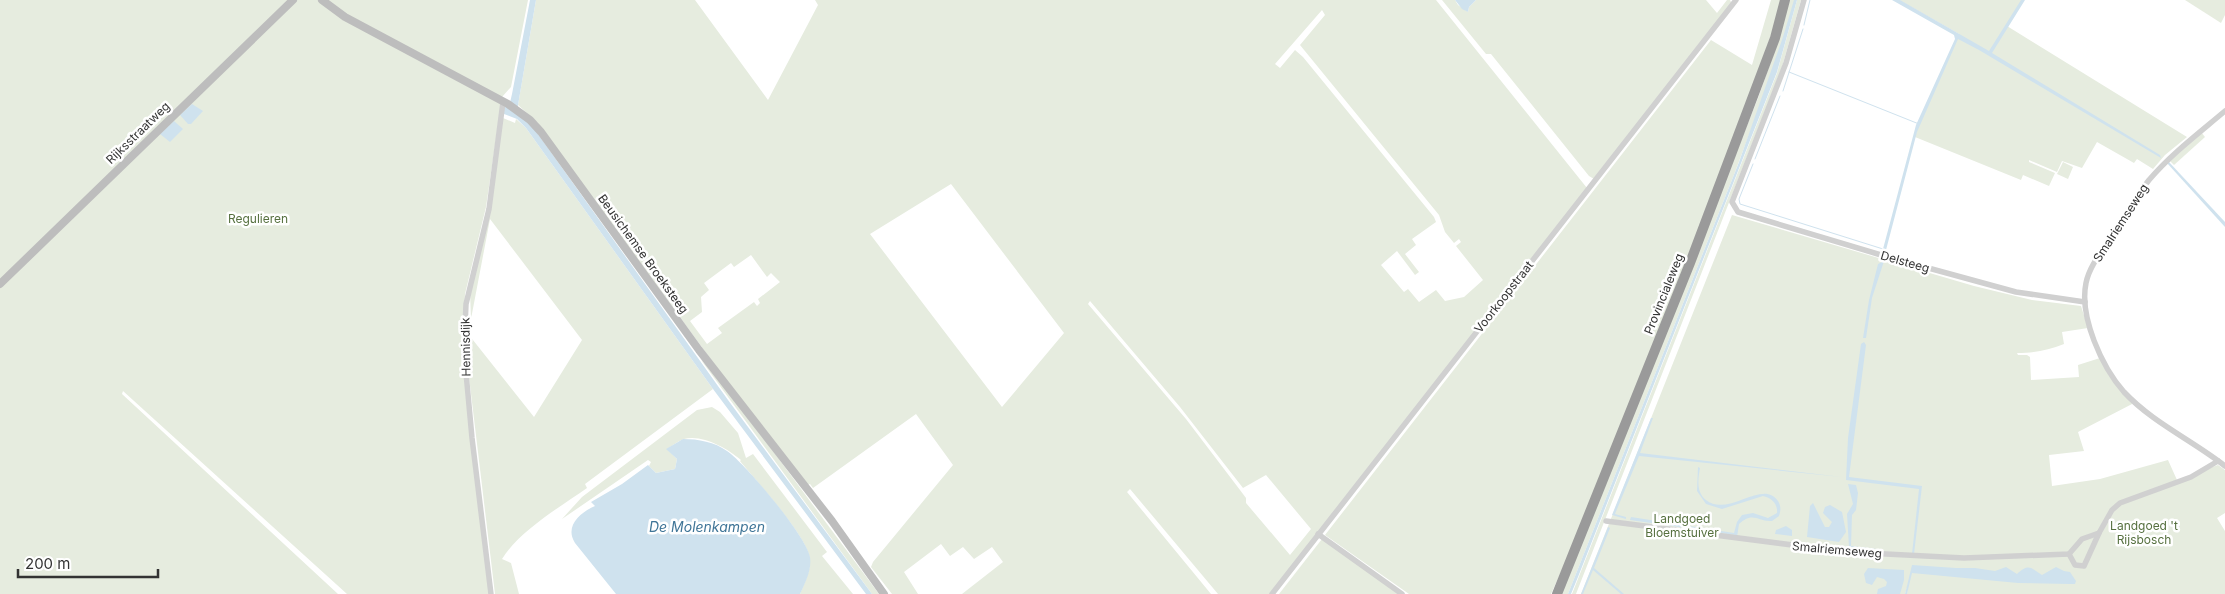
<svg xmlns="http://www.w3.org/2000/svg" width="2225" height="594" viewBox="0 0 2225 594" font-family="Inter,sans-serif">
	<rect width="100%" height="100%" fill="#fff"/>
	<g fill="#e6ecdf" fill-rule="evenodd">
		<polygon points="0,0 528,0 511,87 502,97 486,207 465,294 462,350 490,594 347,594 123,391 122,394 338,594 0,594"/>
		<path d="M536,0H695L768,100L818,5L815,0H1436L1587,188L1270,594H1218L1130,489L1127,492L1211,594H962L1003,562L992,547L974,559L963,547L950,556L941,544L904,572L918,594H892L871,567L873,562L953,465L916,414L813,488L810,484L807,485L720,372L538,123L518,105ZM1322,10L1325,15L1300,45L1439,215L1445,232L1454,243L1459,239L1461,242L1456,246L1483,280L1464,297L1445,301L1436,290L1419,302L1408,289L1404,292L1381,265L1397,251L1415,275L1419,272L1405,254L1416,245L1412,239L1436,222L1434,217L1303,57L1295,50L1280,68L1275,64ZM951,184L1064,333L1002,407L870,234ZM751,255L767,277L771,273L780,282L758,299L760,303L757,306L754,302L718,328L722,333L707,344L690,321L702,312L701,297L709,290L704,283L731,263L734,267ZM1090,301L1180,407L1243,488L1266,475L1311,529L1290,555L1246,503V498L1240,490L1186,419L1088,304Z"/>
		<polygon points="1442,0 1455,0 1458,5 1468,12 1469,7 1476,0 1706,0 1717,13 1727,0 1730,0 1732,4 1594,179 1589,176 1491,54 1486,54"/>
		<polygon points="1771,0 1781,0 1776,21 1726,160 1569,554 1551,594 1409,594 1325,535 1711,40 1752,65"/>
		<polygon points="1789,0 1796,0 1787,33 1735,172 1568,594 1561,594 1758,98 1777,45"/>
		<polygon points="1797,0 1801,0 1782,67 1576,594 1572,594 1777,73"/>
		<polygon points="1899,0 2022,0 2007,26 2187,137 2165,155 2153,169 2137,159 2134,163 2097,142 2082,168 2062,161 2057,172 2029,160 2029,162 2055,173 2049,186 2023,175 2021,180 1915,137 1919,124 1959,34"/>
		<polygon points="2185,0 2225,0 2225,15 2221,23"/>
		<path d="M503,118L515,123L516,119L526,128L713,389L585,484L587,488C560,507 519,531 502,559L511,563L519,594H495L469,377V335L534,417L582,340L490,219L471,319L470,292L489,204Z"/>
		<polygon points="2201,132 2205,137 2174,165 2170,161"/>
		<polygon points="2063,162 2073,167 2068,179 2057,174"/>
		<path d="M1732,215L1974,286L2032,300L2081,306L2088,328L2062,332L2064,344C2048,350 2035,353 2017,353L2018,355H2027L2030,357L2031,380L2079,377L2078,365L2100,358L2134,403L2078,432L2084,451L2049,455L2052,486L2100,479L2168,460L2177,480L2218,465L2225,470V513L2217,518L2225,531V594H1907L1908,584L1905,594H1581Z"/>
		<polygon points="701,360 715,373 879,594 872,594"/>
		<path d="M712,407L720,412L738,433L746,458L753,454L827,552L822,556L853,594H800C804,583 810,573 810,561C811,540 755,480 740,461L741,460C727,448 702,434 684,439C678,441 672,446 667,449L677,459L675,469L656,473L649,466L651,462L648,460L562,519L582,497L697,410Z"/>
		<polygon points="1322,539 1400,594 1279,594"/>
	</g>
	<g fill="#cfe2ee">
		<polygon points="530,0 536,0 517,111 535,130 728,400 872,594 866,594 713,389 526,128 517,119 504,114 504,106 509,107 512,94"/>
		<polygon points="1455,0 1476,0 1469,7 1468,12 1462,9"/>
		<polygon points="1794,0 1797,0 1777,72 1578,577 1571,594 1568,594 1739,162 1783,37"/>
		<polygon points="1892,0 1900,0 1989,51 2021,0 2025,0 1992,53 2160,155 2161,158 1979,50 1958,39 1917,132 1886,250 1883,249 1916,125 1955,39 1954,35"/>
		<polygon points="192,104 203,111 191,124 188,124 180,115"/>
		<polygon points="174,121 183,129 170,142 160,134"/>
		<polygon points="2168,161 2225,222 2225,227 2167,163"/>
		<polygon points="1884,261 1872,298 1866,338 1863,338 1869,300 1878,264"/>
		<polygon points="1864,342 1866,345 1849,477 1922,486 1914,554 1912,554 1919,489 1846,480 1848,438 1861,344"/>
		<polygon points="1651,418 1653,418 1640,453 1842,477 1639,456 1615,514 1626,517 1626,519 1612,515"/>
		<path d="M683,439C698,439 715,442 727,451C745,463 807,537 810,557C812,570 805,583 800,594H616L575,543C564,526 581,512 595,506L591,502L622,484L648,465L656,473L675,469L677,459L666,449Z"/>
		<path d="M1698,467L1700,468C1698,479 1696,492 1706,500C1728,518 1763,478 1778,501C1781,506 1781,510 1779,516L1772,521C1757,522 1754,511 1739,524L1737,537L1735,535L1630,520L1631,517L1734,533L1737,522L1742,515L1753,513L1768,518L1777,513C1778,503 1771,498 1763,496L1722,509L1706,504L1697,491Z"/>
		<polygon points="1848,484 1856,485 1858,493 1856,510 1852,515 1851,546 1885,550 1849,547 1847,514 1853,504"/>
		<polygon points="1813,503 1825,527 1829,527 1832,522 1823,513 1825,507 1830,505 1842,512 1846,532 1839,542 1807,537 1810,506"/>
		<polygon points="1786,526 1792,530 1792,536 1775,534 1776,530"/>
		<polygon points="1608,527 1610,528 1594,568 1624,594 1621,594 1593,570 1583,594 1581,594"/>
		<path d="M1912,565L1956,568H1975L1995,571L2006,567L2017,574C2029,563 2031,568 2042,575L2056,567L2064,571L2070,572L2076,581L2075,584H2070L2018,583L1912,573L1907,594H1905Z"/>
		<polygon points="1868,568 1904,570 1904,580 1900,594 1877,594 1878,589 1886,586 1887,582 1884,579 1877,577 1872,585 1866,583 1864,574"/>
	</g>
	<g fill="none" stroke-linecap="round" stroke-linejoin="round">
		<g stroke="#cfe2ee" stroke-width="1">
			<polyline points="1804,25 1810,0"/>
			<polyline points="1789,72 1919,124"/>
			<polyline points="1783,91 1803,29"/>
			<polyline points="1755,159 1780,96"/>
			<polyline points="1753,164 1739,199 1740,204 1883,249"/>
		</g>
		<g stroke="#d0d0d0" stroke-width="5.5">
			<polyline points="1804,0 1786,63 1732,202 1738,212 1881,255 2016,292 2085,302"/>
			<path d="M2225,111C2199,133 2171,154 2149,180C2135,198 2124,218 2111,237C2102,251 2089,267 2086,283C2079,317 2102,367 2124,392C2153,423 2192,440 2225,466"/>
			<polyline points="1606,521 1847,552 1964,558 2069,554 2082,539 2099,533 2112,510 2120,503 2191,477 2218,461"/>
			<polyline points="1318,534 1402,594"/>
			<polyline points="2069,554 2075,565 2084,566 2099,533"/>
			<polyline points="491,594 472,438 464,351 466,304 489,209 503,102"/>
			<polyline points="1272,594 1736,0"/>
		</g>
		<g stroke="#bdbdbd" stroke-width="8">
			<polyline points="322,0 345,17 508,104 530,120 541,132 699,350 832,521 884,594"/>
			<polyline points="0,284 293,0"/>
		</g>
		<polyline stroke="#9a9a9a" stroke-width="10" points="1557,594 1690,263 1775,38 1785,0"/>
	</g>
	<g text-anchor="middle" stroke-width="5" stroke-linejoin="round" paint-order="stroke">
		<g font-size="12" fill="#333" stroke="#fff">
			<text transform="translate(138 133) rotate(-44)" y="4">Rijksstraatweg</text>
			<text transform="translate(2121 223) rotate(-57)" y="4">Smalriemseweg</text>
			<text transform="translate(643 254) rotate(54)" y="4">Beusichemse Broeksteeg</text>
			<text transform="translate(1905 262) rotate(16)" y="4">Delsteeg</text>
			<text transform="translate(1664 294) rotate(-68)" y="4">Provincialeweg</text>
			<text transform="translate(1504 297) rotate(-52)" y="4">Voorkoopstraat</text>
			<text transform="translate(466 347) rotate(-91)" y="4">Hennisdijk</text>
			<text transform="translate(1837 550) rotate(5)" y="4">Smalriemseweg</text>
		</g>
		<g font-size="12" fill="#56703f" stroke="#fff">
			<text x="258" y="223">Regulieren</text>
			<text x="1682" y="523">Landgoed<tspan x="1682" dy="14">Bloemstuiver</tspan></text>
			<text x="2144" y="530">Landgoed 't<tspan x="2144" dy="14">Rijsbosch</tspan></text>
		</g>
		<g font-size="14" font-style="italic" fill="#3f7597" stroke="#fff">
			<text x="707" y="532">De Molenkampen</text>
		</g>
	</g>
	<path d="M18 569v8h140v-8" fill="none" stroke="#333333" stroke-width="2.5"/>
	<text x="25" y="569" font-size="15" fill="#333333" stroke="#ffffff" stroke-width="4" paint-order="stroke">200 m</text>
</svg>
